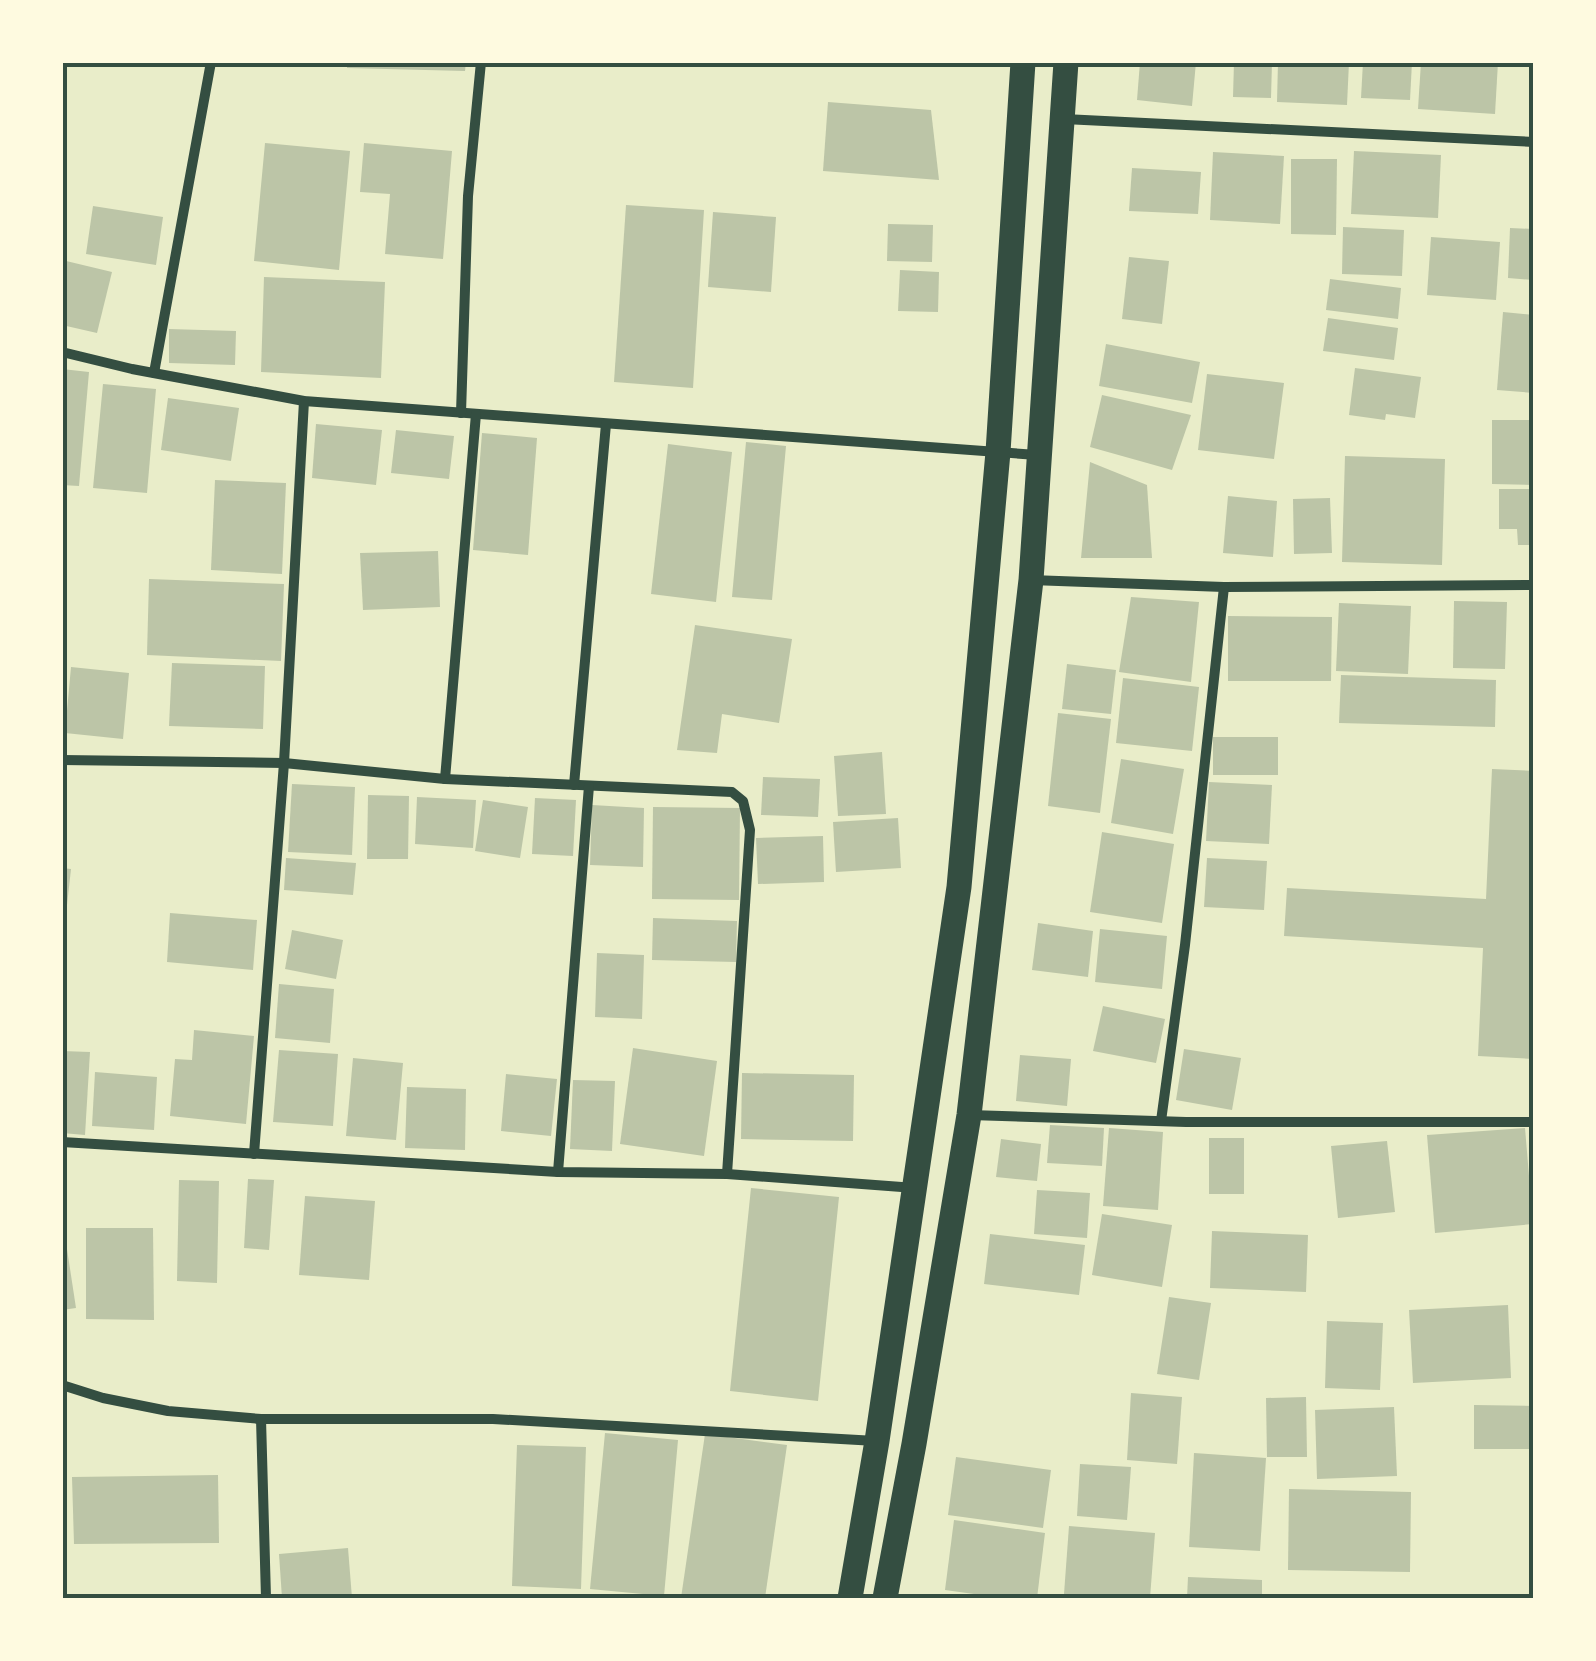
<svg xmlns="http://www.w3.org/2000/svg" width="1596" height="1661" viewBox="0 0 1596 1661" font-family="'Varela Round',sans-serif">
	<rect width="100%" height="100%" fill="#e9edc9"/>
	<g fill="#bcc5a7">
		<polygon points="347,62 466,62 465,71 347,68"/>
		<polygon points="1140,62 1196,62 1192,106 1137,100"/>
		<polygon points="1234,62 1272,62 1271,98 1233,97"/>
		<polygon points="1278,62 1349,62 1347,105 1277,102"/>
		<polygon points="1363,62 1412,62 1410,100 1361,98"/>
		<polygon points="1421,62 1498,62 1495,114 1418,109"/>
		<polygon points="828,102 931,110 939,180 823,171"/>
		<polygon points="265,143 350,151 339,270 254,261"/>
		<polygon points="364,143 452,151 443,259 385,254 390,194 360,192"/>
		<polygon points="1354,151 1441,155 1438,218 1351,214"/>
		<polygon points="1213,152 1284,156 1280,224 1210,220"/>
		<polygon points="1291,159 1337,159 1336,235 1291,234"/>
		<polygon points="1132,168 1201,172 1198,214 1129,211"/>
		<polygon points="626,205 704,210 693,388 614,382"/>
		<polygon points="93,206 163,217 156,265 86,254"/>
		<polygon points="713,212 776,217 771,292 708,287"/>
		<polygon points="888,224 933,225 932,262 887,261"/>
		<polygon points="1343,227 1404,230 1402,276 1342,274"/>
		<polygon points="1510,228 1534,229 1534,280 1508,278"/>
		<polygon points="1431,237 1500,242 1496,300 1427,295"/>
		<polygon points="1129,257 1169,261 1162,324 1122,319"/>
		<polygon points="62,260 112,272 97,333 62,325"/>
		<polygon points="900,270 939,272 938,312 898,311"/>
		<polygon points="264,277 385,282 381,378 261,372"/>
		<polygon points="1330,279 1401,288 1398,319 1326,310"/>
		<polygon points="1503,312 1534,315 1534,393 1497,390"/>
		<polygon points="1328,318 1398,328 1394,360 1323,351"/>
		<polygon points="169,329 236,331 235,365 169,363"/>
		<polygon points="1106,344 1200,362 1192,403 1099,386"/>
		<polygon points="1355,368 1421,377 1415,418 1386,414 1385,420 1349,415"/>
		<polygon points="62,369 89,372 79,486 62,485"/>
		<polygon points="1207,374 1284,383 1274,459 1198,450"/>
		<polygon points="103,384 156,389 147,493 93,488"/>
		<polygon points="1102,395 1191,415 1172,470 1090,447"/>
		<polygon points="168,398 239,408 231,461 161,450"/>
		<polygon points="1492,420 1534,420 1534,485 1492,484"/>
		<polygon points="316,424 382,430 376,485 312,478"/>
		<polygon points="396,430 454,436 449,479 391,473"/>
		<polygon points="482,433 537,438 528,555 473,550"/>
		<polygon points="746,442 786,446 772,600 732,597"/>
		<polygon points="668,444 732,452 716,602 651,594"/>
		<polygon points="1345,456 1445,459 1442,565 1342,562"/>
		<polygon points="1090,462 1147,485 1152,558 1081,558"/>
		<polygon points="215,480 286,483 282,574 211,570"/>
		<polygon points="1499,489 1533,489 1534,545 1518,545 1517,529 1499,529"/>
		<polygon points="1228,496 1277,501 1273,557 1223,553"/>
		<polygon points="1330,498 1332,553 1294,554 1293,499"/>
		<polygon points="438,551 440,607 363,610 360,553"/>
		<polygon points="149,579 284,584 281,661 147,655"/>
		<polygon points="1131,597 1199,602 1191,682 1119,672"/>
		<polygon points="1454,601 1507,602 1505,669 1453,668"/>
		<polygon points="1339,603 1411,606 1408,674 1336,671"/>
		<polygon points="1228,616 1332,617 1331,681 1228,681"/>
		<polygon points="695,625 792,639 779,723 722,714 717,753 677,750"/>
		<polygon points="172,663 265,666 263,729 169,726"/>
		<polygon points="1067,664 1116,670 1111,714 1062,709"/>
		<polygon points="71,667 129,673 123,739 65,733"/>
		<polygon points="1341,675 1496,680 1495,727 1339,723"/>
		<polygon points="1123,678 1199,687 1192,751 1116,743"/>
		<polygon points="1058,713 1111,719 1100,813 1048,806"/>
		<rect x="1213" y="737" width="65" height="38"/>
		<polygon points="882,752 886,814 838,816 834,756"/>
		<polygon points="1121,759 1184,769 1173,834 1111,823"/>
		<polygon points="1492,769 1534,771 1534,1059 1478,1056 1483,948 1284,936 1287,888 1486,899"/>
		<polygon points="763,777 820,779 818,817 761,815"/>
		<polygon points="1209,782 1272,785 1269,844 1206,841"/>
		<polygon points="292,784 355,787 352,855 288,852"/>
		<polygon points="368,795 409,796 408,859 367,859"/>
		<polygon points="417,797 476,800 473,848 415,844"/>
		<polygon points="535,798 576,800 573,856 532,854"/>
		<polygon points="483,800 528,807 520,858 475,851"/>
		<polygon points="592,805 644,808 643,867 590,865"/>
		<polygon points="653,807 740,808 739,900 652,899"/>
		<polygon points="898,818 901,868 836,872 833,822"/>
		<polygon points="1102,832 1174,844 1162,923 1090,912"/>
		<polygon points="823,836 824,882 758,884 756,838"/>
		<polygon points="286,858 356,863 353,895 284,890"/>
		<polygon points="1207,858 1267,861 1264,910 1204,907"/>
		<polygon points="62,868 71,869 65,923 62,923"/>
		<polygon points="170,913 257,920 253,970 167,962"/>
		<polygon points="653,918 737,921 736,962 652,960"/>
		<polygon points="1038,923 1093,931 1088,977 1032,970"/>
		<polygon points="1100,929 1167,936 1162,989 1095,982"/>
		<polygon points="292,930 343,940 336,979 285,969"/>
		<polygon points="597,953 644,955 642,1019 595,1017"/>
		<polygon points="279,984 334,989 330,1043 275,1038"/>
		<polygon points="1103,1006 1165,1019 1156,1063 1093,1051"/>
		<polygon points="194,1030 254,1036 246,1124 170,1116 175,1059 192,1060"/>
		<polygon points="633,1048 717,1061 704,1156 620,1144"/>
		<polygon points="1184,1049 1241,1058 1232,1110 1176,1100"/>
		<polygon points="279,1050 338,1054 333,1126 273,1122"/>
		<polygon points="62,1051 90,1052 85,1135 62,1133"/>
		<polygon points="1020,1055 1071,1059 1067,1106 1016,1101"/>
		<polygon points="353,1058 403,1063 396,1140 346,1136"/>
		<polygon points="95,1072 157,1077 154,1130 92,1126"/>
		<polygon points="742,1073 854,1075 853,1141 741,1139"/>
		<polygon points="506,1074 557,1079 551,1136 501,1131"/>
		<polygon points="573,1080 615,1081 612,1151 570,1149"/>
		<polygon points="407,1087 466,1089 465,1150 405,1148"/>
		<polygon points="1050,1125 1104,1128 1102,1166 1047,1163"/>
		<polygon points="1109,1128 1163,1132 1158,1210 1103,1206"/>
		<polygon points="1525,1128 1533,1224 1435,1233 1427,1135"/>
		<rect x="1209" y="1138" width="35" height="56"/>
		<polygon points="1001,1139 1041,1144 1037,1181 996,1177"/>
		<polygon points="1387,1141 1395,1212 1338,1218 1331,1146"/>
		<polygon points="248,1179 274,1180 269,1250 244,1248"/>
		<polygon points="179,1180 219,1181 217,1283 177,1281"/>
		<polygon points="751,1188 839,1197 818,1401 730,1391"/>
		<polygon points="1037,1190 1090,1193 1087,1238 1034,1234"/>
		<polygon points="305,1196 375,1201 369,1280 299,1275"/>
		<polygon points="1102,1214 1172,1225 1162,1287 1092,1275"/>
		<polygon points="86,1228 153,1228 154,1320 86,1319"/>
		<polygon points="1212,1231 1308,1235 1306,1292 1210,1288"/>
		<polygon points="990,1234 1085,1245 1079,1295 984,1284"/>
		<polygon points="62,1236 65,1236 76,1308 62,1310"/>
		<polygon points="1169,1297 1211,1303 1199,1380 1157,1374"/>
		<polygon points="1508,1305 1511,1378 1413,1383 1409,1310"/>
		<polygon points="1327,1321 1383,1323 1380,1390 1325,1388"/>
		<polygon points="1131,1393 1182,1397 1177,1464 1127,1460"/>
		<polygon points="1306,1397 1307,1457 1267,1457 1266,1398"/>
		<polygon points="1474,1405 1534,1406 1534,1449 1474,1449"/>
		<polygon points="1394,1407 1397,1476 1317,1479 1315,1410"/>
		<polygon points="605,1433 678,1440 664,1596 590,1589"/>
		<polygon points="705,1434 787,1445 765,1598 681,1598"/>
		<polygon points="517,1445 586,1447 581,1589 512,1586"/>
		<polygon points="1194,1453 1266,1458 1260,1551 1189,1547"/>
		<polygon points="956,1457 1051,1470 1043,1528 948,1515"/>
		<polygon points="1080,1464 1131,1467 1127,1520 1077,1516"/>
		<polygon points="218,1475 219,1543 74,1544 72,1477"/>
		<polygon points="1289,1489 1411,1492 1410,1572 1288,1570"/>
		<polygon points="954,1520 1045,1533 1037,1598 1003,1598 945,1590"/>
		<polygon points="1069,1526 1155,1533 1150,1598 1064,1594"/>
		<polygon points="348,1548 352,1598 282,1598 279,1554"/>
		<polygon points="1188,1577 1262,1580 1262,1598 1187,1598"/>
	</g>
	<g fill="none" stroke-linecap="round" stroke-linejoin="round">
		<g stroke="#344e41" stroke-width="10">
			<polyline points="1064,119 1534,142"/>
			<polyline points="62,352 132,369 304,401 1037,455"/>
			<polyline points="154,373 211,62"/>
			<polyline points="461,413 468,196 481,62"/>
			<polyline points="1031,580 1224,587 1534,585"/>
			<polyline points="62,760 284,763 445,779 732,792 743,801 750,830 727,1174"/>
			<polyline points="445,779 476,414"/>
			<polyline points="574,785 606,424"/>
			<polyline points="970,1115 1186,1122 1534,1122"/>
			<polyline points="1161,1121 1185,945 1224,587"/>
			<polyline points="62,1142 558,1172 727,1174 915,1188"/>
			<polyline points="254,1154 284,763 304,401"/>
			<polyline points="558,1172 589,786"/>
			<polyline points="62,1385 103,1398 168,1411 261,1419 493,1419 876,1441"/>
			<polyline points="261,1419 266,1598"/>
		</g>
		<g stroke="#344e41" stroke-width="25">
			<polyline points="850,1598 877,1441 959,887 998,452 1023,62"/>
			<polyline points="885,1598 914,1444 969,1115 1031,580 1066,62"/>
		</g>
	</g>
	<rect width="1596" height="1661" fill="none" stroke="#fefae0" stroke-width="130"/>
	<rect x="65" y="65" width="1466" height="1531" fill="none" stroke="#344e41" stroke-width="4"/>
</svg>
